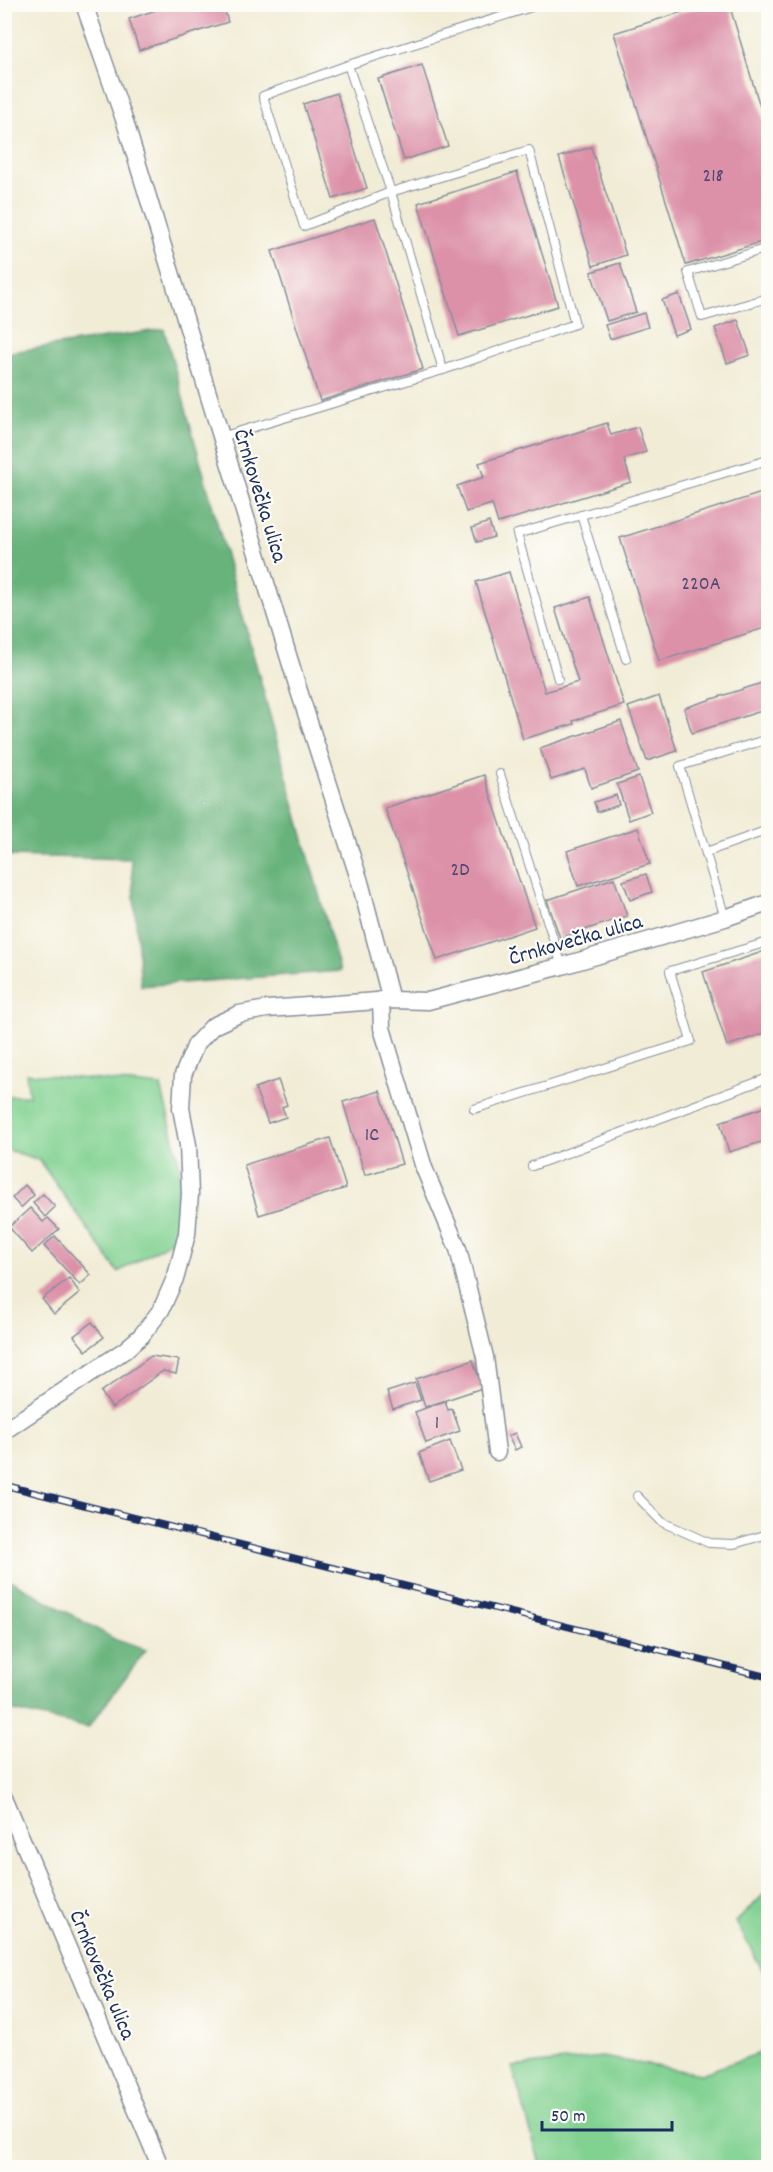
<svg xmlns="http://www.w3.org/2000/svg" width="773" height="2172" viewBox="0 0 773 2172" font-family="Dekko,sans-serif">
	<rect width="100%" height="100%" fill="#fdfcf7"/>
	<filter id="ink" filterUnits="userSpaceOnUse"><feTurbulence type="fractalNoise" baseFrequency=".0167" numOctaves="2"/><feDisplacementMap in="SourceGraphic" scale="12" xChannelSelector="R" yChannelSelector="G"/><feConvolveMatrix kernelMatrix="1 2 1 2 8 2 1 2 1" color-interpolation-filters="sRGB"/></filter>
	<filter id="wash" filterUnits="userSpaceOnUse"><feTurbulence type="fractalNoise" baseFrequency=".008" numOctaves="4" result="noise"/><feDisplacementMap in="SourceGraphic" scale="24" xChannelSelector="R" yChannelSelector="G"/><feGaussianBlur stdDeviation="1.35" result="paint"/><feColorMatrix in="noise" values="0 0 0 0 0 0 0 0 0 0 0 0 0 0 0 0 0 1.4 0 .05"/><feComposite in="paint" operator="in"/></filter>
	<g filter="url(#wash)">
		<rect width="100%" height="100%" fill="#f1ecd5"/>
		<g fill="#81d191" stroke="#4e8078" stroke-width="1.5">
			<polygon points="26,1073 161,1086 180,1165 175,1239 118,1272 39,1160 5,1149 5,1096 29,1096"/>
			<polygon points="768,1890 768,1980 736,1922"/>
			<polygon points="768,2050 768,2159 750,2167 541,2167 512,2067 602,2057 701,2074"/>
		</g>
		<g fill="#68b37b" stroke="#42716c" stroke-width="1.5">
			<polygon points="164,329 340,971 141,986 131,859 5,856 5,353"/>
			<polygon points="5,1580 12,1581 116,1640 146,1650 88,1728 5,1709"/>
		</g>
		<g id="blocks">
			<g fill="#dc91a9">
				<polygon points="174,4 223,4 228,22 139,50 129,19"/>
				<polygon points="708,4 729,4 768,133 768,215 763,217 768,240 686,265 614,33"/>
				<polygon points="422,65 448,146 404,160 378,79"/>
				<polygon points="337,93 367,188 333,199 303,104"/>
				<polygon points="591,147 626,255 593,266 559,157"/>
				<polygon points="517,172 558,306 459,336 418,203"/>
				<polygon points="375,218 423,369 320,401 272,251"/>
				<polygon points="620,263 636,312 607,321 591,272"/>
				<polygon points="679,294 691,329 674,335 662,300"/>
				<polygon points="644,313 648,327 610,339 605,325"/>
				<polygon points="738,320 750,355 727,363 715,328"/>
				<polygon points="607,423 611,435 638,427 646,452 624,459 631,482 498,523 492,504 466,512 457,486 484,477 479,463"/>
				<polygon points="768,491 768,627 659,661 620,538"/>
				<polygon points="489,522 494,537 477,542 472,528"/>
				<polygon points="509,572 545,692 578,682 555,608 590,597 624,705 573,721 574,724 523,739 476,582"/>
				<polygon points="768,681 768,709 692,733 684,708"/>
				<polygon points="659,696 677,751 647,761 628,707"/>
				<polygon points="621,721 638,772 591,788 585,769 551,780 540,748"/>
				<polygon points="484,775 535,927 437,960 385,808"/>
				<polygon points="639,777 651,812 629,820 617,784"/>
				<polygon points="616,795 619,805 597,812 594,802"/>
				<polygon points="638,828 650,864 578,886 567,851"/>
				<polygon points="646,874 652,892 630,900 623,881"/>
				<polygon points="614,878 627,916 560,938 547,900"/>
				<polygon points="768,950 768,1032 727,1046 703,972"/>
				<polygon points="278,1080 287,1105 282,1107 286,1117 268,1123 255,1088"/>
				<polygon points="380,1091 402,1164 365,1175 343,1102"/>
				<polygon points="768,1106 768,1140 729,1152 720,1122"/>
				<polygon points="330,1138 346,1188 259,1215 244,1165"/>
				<polygon points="25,1185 34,1195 21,1208 12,1198"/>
				<polygon points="43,1194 55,1207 45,1217 33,1203"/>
				<polygon points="30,1208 43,1222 48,1218 59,1229 32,1253 9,1227"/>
				<polygon points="55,1236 91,1275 80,1285 44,1246"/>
				<polygon points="69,1278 80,1293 54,1314 42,1299"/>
				<polygon points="92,1322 104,1337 86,1351 74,1336"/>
				<polygon points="151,1356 179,1360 176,1374 163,1371 112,1408 101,1392"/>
				<polygon points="473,1360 482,1388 425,1407 416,1379"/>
				<polygon points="415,1383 421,1400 393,1409 387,1392"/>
				<polygon points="445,1401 448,1410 452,1409 460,1431 426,1443 415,1412"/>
				<polygon points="515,1433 521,1447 515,1450 508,1436"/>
				<polygon points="450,1441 461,1470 429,1481 419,1453"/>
			</g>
		</g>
	</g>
	<g filter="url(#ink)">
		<use href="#blocks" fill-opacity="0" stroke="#868e9a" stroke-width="1.5"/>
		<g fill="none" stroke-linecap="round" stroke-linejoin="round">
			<defs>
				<g id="service">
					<polyline points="766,4 768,12"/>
					<polyline points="348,65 391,192 529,150 575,324 443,370"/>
					<polyline points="768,248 688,272 702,317 768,298"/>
					<polyline points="221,437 443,370 391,192 304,226 263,96 348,65 541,4"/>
					<polyline points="581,515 626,659"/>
					<polyline points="558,679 517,534 768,460"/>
					<polyline points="500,774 562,966"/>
					<polyline points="706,852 768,830"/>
					<polyline points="725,918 680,766 768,739"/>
					<polyline points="474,1109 691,1041 670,971 768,942"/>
					<polyline points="532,1166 768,1078"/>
					<polyline points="637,1496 662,1522 709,1543 734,1544 768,1534"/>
				</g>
				<g id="minor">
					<polyline points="84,4 125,122 299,691 360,882 391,1000"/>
					<polyline points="381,1000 382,1028 424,1168 458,1249 485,1357 497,1452"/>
					<polyline points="4,1431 125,1350 141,1336 161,1310 176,1276 187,1234 190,1194 188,1145 181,1108 183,1075 196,1044 213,1026 239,1014 267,1009 391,1000 428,1001 562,966 725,918 768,903"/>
					<polyline points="4,1797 161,2168"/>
				</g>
			</defs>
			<use href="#service" stroke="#868e9a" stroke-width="10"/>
			<use href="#minor" stroke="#868e9a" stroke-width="19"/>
			<use href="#service" stroke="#fff" stroke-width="8"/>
			<use href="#minor" stroke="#fff" stroke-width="16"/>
			<defs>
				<polyline id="rail" points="4,1485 768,1677"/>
			</defs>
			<use href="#rail" stroke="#1b2f5e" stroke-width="7"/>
			<use href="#rail" stroke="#fdfcf7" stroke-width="4.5" stroke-dasharray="14" stroke-linecap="butt"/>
		</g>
	</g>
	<g text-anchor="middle" stroke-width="4.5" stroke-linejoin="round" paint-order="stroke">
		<g font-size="20" fill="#4b4871">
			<text x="713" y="181">218</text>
			<text x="701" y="589">220A</text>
			<text x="460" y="875">2D</text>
			<text x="372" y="1140">1C</text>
			<text x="437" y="1428">1</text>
		</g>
		<g font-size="22" fill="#1b2f5e" stroke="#fdfcf7">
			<text transform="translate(262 495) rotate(73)" y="8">Črnkovečka ulica</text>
			<text transform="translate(575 938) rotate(-16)" y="8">Črnkovečka ulica</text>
			<text transform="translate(104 1974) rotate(67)" y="8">Črnkovečka ulica</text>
		</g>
	</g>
	<rect width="773" height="2172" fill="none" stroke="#fdfcf7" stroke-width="24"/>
	<path d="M542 2121v9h130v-9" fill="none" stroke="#1b2f5e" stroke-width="3"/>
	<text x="551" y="2121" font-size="18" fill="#1b2f5e" stroke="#fdfcf7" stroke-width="4.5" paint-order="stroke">50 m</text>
</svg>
